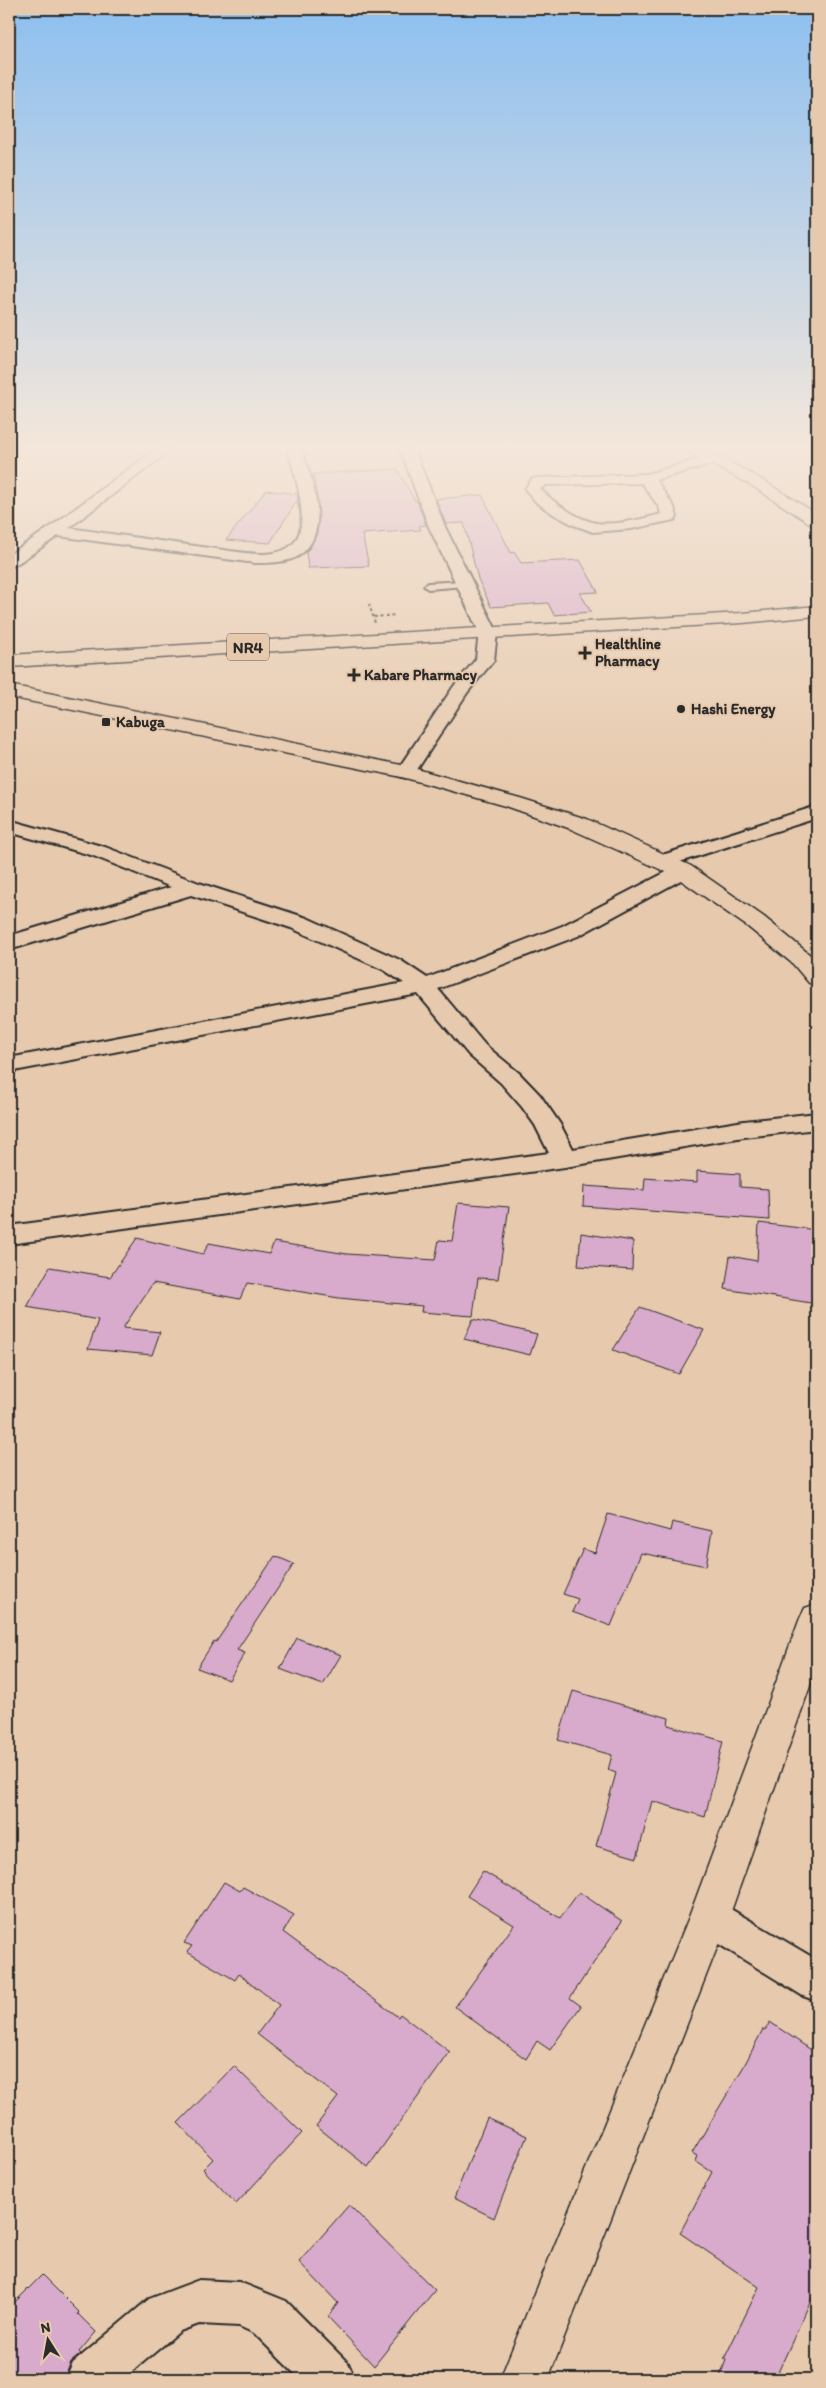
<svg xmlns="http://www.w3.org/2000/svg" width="826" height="2388" viewBox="0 0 826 2388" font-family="Itim,sans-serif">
	<rect width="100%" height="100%" fill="#e7caae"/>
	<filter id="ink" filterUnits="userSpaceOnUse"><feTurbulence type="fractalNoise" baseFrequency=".02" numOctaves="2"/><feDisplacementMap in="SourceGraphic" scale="10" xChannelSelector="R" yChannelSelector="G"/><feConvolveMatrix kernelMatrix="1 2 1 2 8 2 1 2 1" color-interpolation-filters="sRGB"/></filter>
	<g filter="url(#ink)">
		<g fill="#d8aacb" stroke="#2b2b2b">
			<polygon points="397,469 415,501 417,501 426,525 419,526 421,530 362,534 369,566 308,568 306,552 311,546 317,533 319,519 313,474"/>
			<polygon points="266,490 297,494 300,514 297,501 270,543 226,540"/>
			<polygon points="482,495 511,553 514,552 521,563 580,560 598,592 580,593 591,612 554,615 548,603 491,607 478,579 464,523 446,524 436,499"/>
			<polygon points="697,1171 740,1174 740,1187 768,1189 769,1220 583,1206 584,1186 644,1190 645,1178 697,1182"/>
			<polygon points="458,1203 509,1207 498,1279 478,1278 473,1316 421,1312 422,1306 339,1298 247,1283 240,1299 153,1283 123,1328 160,1332 152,1355 88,1349 98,1320 27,1307 50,1267 110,1277 137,1238 203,1254 209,1243 269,1254 274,1242 347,1254 435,1260 439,1240 452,1241"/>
			<polygon points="759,1223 817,1230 817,1304 725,1289 730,1256 757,1261"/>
			<polygon points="581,1233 633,1241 632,1270 578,1266"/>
			<polygon points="640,1307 704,1330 679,1374 613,1350"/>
			<polygon points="473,1319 537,1334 530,1355 464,1339"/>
			<polygon points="608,1514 670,1531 672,1522 712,1531 706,1566 641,1553 611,1626 572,1612 578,1599 563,1594 583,1549 595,1553"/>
			<polygon points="275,1556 294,1564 237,1650 245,1653 229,1680 197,1668 214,1641 216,1642"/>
			<polygon points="297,1638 341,1655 323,1685 280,1669"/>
			<polygon points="573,1691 669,1718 668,1725 723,1741 705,1817 652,1801 637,1858 596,1846 616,1773 608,1770 612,1755 558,1740"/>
			<polygon points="483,1871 560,1918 579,1892 622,1921 570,1998 581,2006 550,2050 537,2041 526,2059 455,2007 514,1925 467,1896"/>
			<polygon points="224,1882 240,1891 243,1887 294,1915 283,1932 398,2017 400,2014 450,2052 368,2167 316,2126 338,2097 257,2034 279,2005 239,1974 235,1980 187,1952 192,1946 184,1943"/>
			<polygon points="770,2022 817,2054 817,2287 775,2379 719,2379 726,2360 724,2359 759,2287 680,2233 712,2172 695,2161 697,2156 692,2153 744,2066 763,2029 765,2030"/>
			<polygon points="234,2066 302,2133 236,2204 203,2169 213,2159 178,2123"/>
			<polygon points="487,2118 527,2136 494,2218 454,2198"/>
			<polygon points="349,2205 435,2290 374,2366 328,2317 338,2303 299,2262"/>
			<polygon points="42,2275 79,2312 78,2314 96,2332 79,2352 81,2354 71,2362 64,2379 9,2379 9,2308"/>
		</g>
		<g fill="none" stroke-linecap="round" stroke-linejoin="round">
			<defs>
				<polygon id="lane" points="463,581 467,584 466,586 428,589 424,586 428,583"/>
				<g id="street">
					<path d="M156,449H172L69,528L230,551C247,553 268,557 284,550C317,537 295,472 287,449H301C312,478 332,531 300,555C288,563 269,563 255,563L58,536L15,565L9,567V555L49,528Z"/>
					<polygon points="400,449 414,449 445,527 497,632 494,660 467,693 413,776 406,778 399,776 396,772 454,686 476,659 479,632 429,527"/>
					<path d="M713,455L718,456L720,459L718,462L656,480L674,507L677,517L674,520L631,529L593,532L574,525L555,515L537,503L525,489L532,479L537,478L647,474ZM642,483L659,507L661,514C645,519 608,527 592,522C574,517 553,502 540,489L546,485Z"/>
					<polygon points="817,806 817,818 670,865 663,867 656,865 653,861 656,857"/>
					<polygon points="9,820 105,847 199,883 307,918 400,960 427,978 562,926 676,867 683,865 690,867 694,871 690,875 578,936 438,989 485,1045 519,1073 540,1095 560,1124 573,1149 744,1121 817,1113 817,1129 744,1137 565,1167 9,1244 9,1226 549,1153 535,1125 522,1107 501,1083 469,1055 418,994 9,1072 9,1058 404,983 384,970 291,928 191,895 9,950 9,936 171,887 91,855 9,832"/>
					<polygon points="709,1899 722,1904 817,1960 817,2001 803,1996 696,1930 690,1917 696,1904"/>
					<polygon points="199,2280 239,2282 286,2301 348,2363 355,2379 300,2379 254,2333 239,2326 199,2324 180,2331 123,2379 66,2379 73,2363 149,2299"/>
				</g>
				<g id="secondary">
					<polygon points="687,449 705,449 759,478 817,514 817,526 811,524 749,484 689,452"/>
					<polygon points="9,685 406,766 520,798 587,819 691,866 764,917 809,954 817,963 817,985 809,983 793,964 748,927 675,876 571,829 506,806 402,777 9,697"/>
					<polygon points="817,1604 817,1666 729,1917 548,2379 500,2379 689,1917 800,1618 805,1608"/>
				</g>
				<polygon id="highway" points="817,606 817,616 742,623 9,667 9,655 742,613"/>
			</defs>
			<use href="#lane" stroke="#2b2b2b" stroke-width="4"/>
			<use href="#street" stroke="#2b2b2b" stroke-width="4"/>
			<use href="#secondary" stroke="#2b2b2b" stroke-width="3"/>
			<use href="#highway" stroke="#2b2b2b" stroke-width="3"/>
			<g stroke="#2b2b2b" stroke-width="2" stroke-dasharray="3 2.5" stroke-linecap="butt">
				<polyline points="369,604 375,623"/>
				<polyline points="374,617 395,615"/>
			</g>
			<use href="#lane" fill="#e7caae" fill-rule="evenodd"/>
			<use href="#street" fill="#e7caae" fill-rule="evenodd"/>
			<use href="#secondary" fill="#e7caae" fill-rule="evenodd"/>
			<use href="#highway" fill="#e7caae" fill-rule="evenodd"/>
		</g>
	</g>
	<linearGradient id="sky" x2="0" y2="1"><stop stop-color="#8cbff0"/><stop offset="0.57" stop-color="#f4e7db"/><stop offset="1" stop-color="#f4e7db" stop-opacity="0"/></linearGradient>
	<rect width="826" height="783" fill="url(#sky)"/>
	<g fill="#2b2b2b" stroke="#e7caae" stroke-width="2">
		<path d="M582.5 645.5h5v5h5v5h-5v5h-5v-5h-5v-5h5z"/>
		<path d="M351.5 667.5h5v5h5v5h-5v5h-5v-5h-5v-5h5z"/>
		<circle cx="681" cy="709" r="5"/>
		<rect x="101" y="717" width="10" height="10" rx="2.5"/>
	</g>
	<g text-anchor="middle" stroke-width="4" stroke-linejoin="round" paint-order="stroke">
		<g font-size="15" font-weight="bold" fill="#2b2b2b" stroke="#e7caae" text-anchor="start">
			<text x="595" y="649">Healthline<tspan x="595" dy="17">Pharmacy</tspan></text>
			<text x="364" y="680">Kabare Pharmacy</text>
			<text x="691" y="714">Hashi Energy</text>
			<text x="116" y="727">Kabuga</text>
		</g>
		<rect fill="#e7caae" stroke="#635b52" stroke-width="1" x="227" y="633.5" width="42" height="27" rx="4"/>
		<g font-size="16" font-weight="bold" fill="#2b2b2b">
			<text x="248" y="653">NR4</text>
		</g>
	</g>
	<rect width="826" height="2388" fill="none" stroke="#e7caae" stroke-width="30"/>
	<rect x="15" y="15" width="796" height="2358" fill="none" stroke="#2b2b2b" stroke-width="2" filter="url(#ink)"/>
	<g transform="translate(48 2340) rotate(349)" stroke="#e7caae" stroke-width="4" paint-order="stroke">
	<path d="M0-4L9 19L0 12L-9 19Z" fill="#2b2b2b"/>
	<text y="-8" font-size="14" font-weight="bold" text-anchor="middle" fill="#2b2b2b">N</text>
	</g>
</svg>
